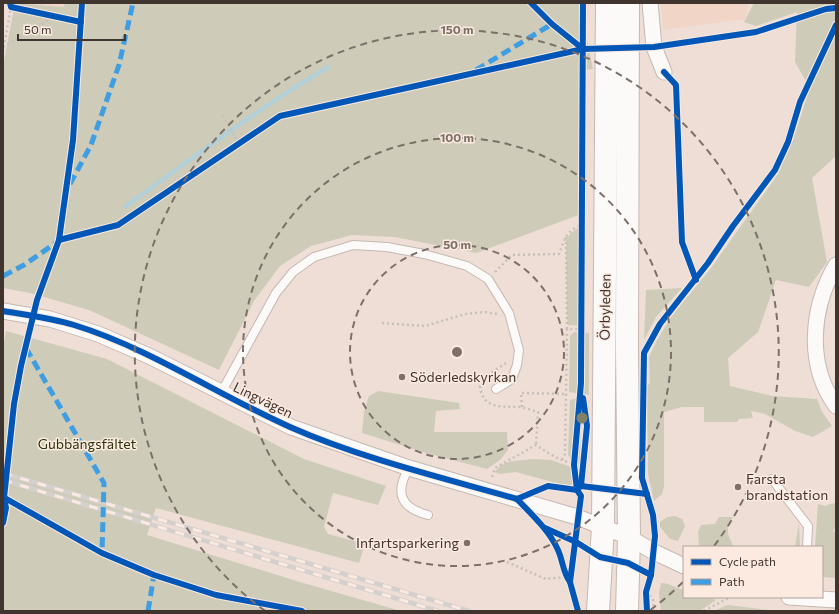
<svg xmlns="http://www.w3.org/2000/svg" width="839" height="614" viewBox="0 0 839 614" font-family="Commissioner,sans-serif">
	<rect width="100%" height="100%" fill="#eeded6"/>
	<g fill="#f1d5c7">
		<polygon points="25,3 65,3 64,7"/>
		<polygon points="661,3 749,3 745,19 663,30"/>
	</g>
	<g fill="#ceccb9">
		<polygon points="15,3 64,7 65,3 584,3 583,21 593,69 585,70 584,213 476,253 395,237 352,235 311,246 280,266 254,301 219,370 89,310 30,293 3,288 3,66"/>
		<polygon points="754,3 836,3 836,156 812,178 827,262 809,287 776,280 758,332 728,358 730,386 772,396 817,399 822,412 832,426 813,437 795,431 765,414 751,411 753,418 739,419 737,422 704,422 704,407 682,407 664,412 664,486 662,494 654,501 648,474 647,386 650,383 649,357 657,340 671,317 711,268 778,174 793,140 810,88 795,62 797,12 756,26 744,22"/>
		<polygon points="578,228 585,228 586,235 585,326 568,325 567,318 566,240 571,233"/>
		<polygon points="682,288 656,317 644,340 646,290"/>
		<polygon points="6,331 107,359 304,459 386,486 378,505 333,493 324,527 328,534 365,544 359,563 156,508 147,535 300,582 401,611 3,611 3,348"/>
		<polygon points="574,332 589,333 589,395 569,392 570,336"/>
		<polygon points="378,391 459,403 460,409 436,411 434,432 507,432 508,450 500,460 487,469 426,453 362,433 364,412 369,396"/>
		<polygon points="580,397 587,397 581,428 580,464 573,462 568,455 570,400"/>
		<path d="M532,459L551,460L580,470L575,486H567L516,472L500,474L495,472C503,459 519,461 532,459Z"/>
		<polygon points="830,504 836,503 836,527 833,531 836,533 836,578 822,577 822,547 815,547 818,504 825,506"/>
		<polygon points="675,516 682,519 685,526 678,541 670,539 660,527 660,522 667,517"/>
		<polygon points="719,517 733,517 728,524 728,534 733,546 738,547 699,547 698,532 701,525 715,524"/>
		<polygon points="799,523 800,547 795,547"/>
		<path d="M661,583C669,583 676,588 684,590V597H709L716,600L700,611H661L659,593Z"/>
		<polygon points="728,605 777,611 713,611"/>
	</g>
	<g fill="none" stroke-linecap="round" stroke-linejoin="round">
		<path stroke="#b3cfd7" stroke-width="4.5" d="M126,206C192,158 258,109 328,67"/>
		<defs>
			<g id="service">
				<polyline points="221,393 276,293 293,272 314,257 353,245 387,247 424,254 467,266 488,279 509,313 519,350 517,365 512,379 496,389"/>
				<path d="M409,468C394,493 401,508 428,515"/>
				<polyline points="772,479 808,526 807,547"/>
			</g>
			<g id="minor">
				<polyline points="650,3 654,47 664,72"/>
				<path d="M836,265C811,308 806,365 836,406"/>
				<polyline points="3,311 50,319 98,334 149,356 291,427 409,468 577,517 629,537 652,551 684,566"/>
				<polyline points="789,597 836,600"/>
			</g>
			<g id="secondary">
				<polyline points="598,611 603,527 607,3"/>
				<polyline points="627,611 629,537 627,348 628,3"/>
			</g>
		</defs>
		<use href="#service" stroke="#c5b9b2" stroke-width="10"/>
		<use href="#minor" stroke="#c5b9b2" stroke-width="17"/>
		<use href="#secondary" stroke="#c5b9b2" stroke-width="24"/>
		<g stroke="#c6c0bc" stroke-width="2.5" stroke-dasharray="2 3" stroke-linecap="butt">
			<polyline points="3,47 55,16"/>
			<polyline points="3,52 11,7"/>
			<polyline points="223,116 239,144"/>
			<polyline points="566,237 567,329"/>
			<path d="M495,272L512,255L559,254C565,238 566,232 582,224"/>
			<polyline points="382,323 425,326 465,314 485,312 497,314"/>
			<path d="M506,363L488,375L480,386C483,410 501,406 520,407C526,408 532,410 538,412L536,445"/>
			<polyline points="522,407 521,393 567,394"/>
			<polyline points="562,460 565,454 567,329 582,329"/>
			<path d="M492,477L495,468L536,445C551,455 565,464 583,465"/>
			<polyline points="507,562 546,579 567,577"/>
			<polyline points="646,592 653,599 654,611"/>
			<polyline points="704,611 730,597"/>
		</g>
		<use href="#service" stroke="#fcfaf9" stroke-width="8"/>
		<use href="#minor" stroke="#fcfaf9" stroke-width="15"/>
		<use href="#secondary" stroke="#fcfaf9" stroke-width="22"/>
		<defs>
			<g id="rail">
				<polyline points="3,473 469,611"/>
				<polyline points="3,480 438,611"/>
			</g>
		</defs>
		<use href="#rail" stroke="#d4d0ce" stroke-width="4.5"/>
		<use href="#rail" stroke="#fceae1" stroke-width="3" stroke-dasharray="9" stroke-linecap="butt"/>
		<g stroke="#3f9de1" stroke-width="5" stroke-dasharray="10 5" stroke-linecap="butt">
			<polyline points="476,70 552,24"/>
			<polyline points="70,184 91,145 119,65 133,3"/>
			<polyline points="3,276 24,265 57,242"/>
			<polyline points="26,348 104,483 102,553"/>
			<polyline points="148,611 154,575"/>
		</g>
		<defs>
			<g id="cycleway">
				<polyline points="10,3 11,7 81,22"/>
				<polyline points="531,3 552,24 583,49"/>
				<polyline points="664,72 676,85 682,242 696,280"/>
				<polyline points="59,240 118,225 280,116 583,49 654,47 756,32 826,9 836,8"/>
				<path d="M3,311C27,315 51,318 74,325C149,348 218,395 290,427C360,458 443,478 517,499"/>
				<polyline points="581,486 647,494"/>
				<polyline points="3,497 102,553 154,575 216,595 302,611"/>
				<polyline points="517,499 548,486 577,490 581,486 587,426 583,398"/>
				<path d="M517,499C532,515 549,530 558,550C563,561 563,573 570,582"/>
				<polyline points="3,523 6,508 4,498 14,404 21,366 37,300 59,240 73,140 82,3"/>
				<polyline points="545,528 576,542 600,557 628,563 651,575"/>
				<polyline points="578,611 570,582 581,496 577,490 574,465 581,383 583,3"/>
				<polyline points="647,611 646,592 651,575 655,536 653,515 642,478 644,353 660,324 708,263 733,226 775,170 788,142 800,102 836,25"/>
			</g>
		</defs>
		<use href="#cycleway" stroke="#fceae1" stroke-width="8"/>
		<use href="#cycleway" stroke="#0057b8" stroke-width="6"/>
	</g>
	<circle fill="#828065" cx="582" cy="418" r="5.5"/>
	<g fill="none" stroke="#7c7069" stroke-width="2" stroke-dasharray="7 5">
		<circle cx="457" cy="352" r="107"/>
		<circle cx="457" cy="352" r="214"/>
		<path d="M683 582A322 322 0 0 1 649 611M265 611A322 322 0 1 1 714 546"/>
	</g>
	<g fill="#7c7069" stroke="#fceae1" stroke-width="1.5">
		<circle cx="402" cy="377" r="4"/>
		<circle cx="738" cy="487" r="4"/>
		<circle cx="467" cy="543" r="4"/>
	</g>
	<g text-anchor="middle" stroke-width="3" stroke-linejoin="round" paint-order="stroke">
		<g font-size="14" fill="#3f342e" stroke="#fceae1">
			<text transform="translate(605 307) rotate(-89)" y="5">Örbyleden</text>
			<text transform="translate(263 400) rotate(26)" y="5">Lingvägen</text>
		</g>
		<g font-size="14" fill="#3f342e" stroke="#fceae1" text-anchor="start">
			<text x="410" y="382">Söderledskyrkan</text>
			<text x="746" y="484">Farsta<tspan x="746" dy="16">brandstation</tspan></text>
			<text x="459" y="548" text-anchor="end">Infartsparkering</text>
		</g>
		<g font-size="14" fill="#293408" stroke="#fceae1">
			<text x="87" y="449">Gubbängsfältet</text>
		</g>
	</g>
	<circle cx="457" cy="352" r="6" fill="#7c7069" stroke="#fceae1" stroke-width="2"/>
	<g font-size="12" text-anchor="middle" font-weight="bold" fill="#7c7069" stroke="#fceae1" stroke-width="3" stroke-linejoin="round" paint-order="stroke">
		<text x="457" y="34">150 m</text>
		<text x="457" y="142">100 m</text>
		<text x="457" y="249">50 m</text>
	</g>
	<rect width="839" height="614" fill="none" stroke="#3f342e" stroke-width="8"/>
	<rect x="683" y="546" width="140" height="52" fill="#fceae1" stroke="#b0a199"/>
	<rect x="691" y="559" width="20" height="6" fill="#0057b8" stroke="#b0a199"/>
	<text x="719" y="566" font-size="12" fill="#3f342e">Cycle path</text>
	<rect x="691" y="579" width="20" height="6" fill="#3f9de1" stroke="#b0a199"/>
	<text x="719" y="586" font-size="12" fill="#3f342e">Path</text>
	<path d="M18 34v6h107v-6" fill="none" stroke="#3f342e" stroke-width="2"/>
	<text x="24" y="34" font-size="12" fill="#3f342e" stroke="#fceae1" stroke-width="3" paint-order="stroke">50 m</text>
</svg>
